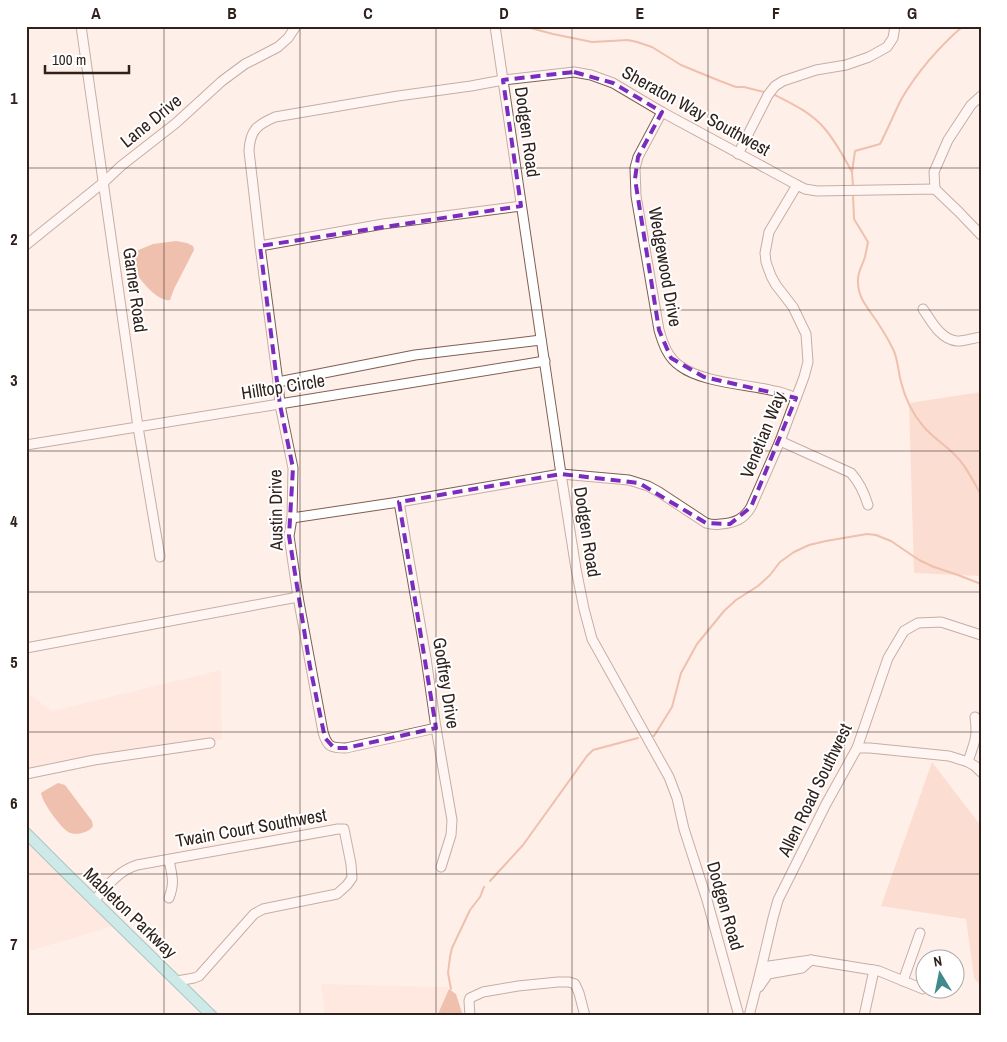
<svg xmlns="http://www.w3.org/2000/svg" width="1007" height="1042" viewBox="0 0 1007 1042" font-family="'Archivo Narrow',sans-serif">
	<rect width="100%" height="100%" fill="#ffefe9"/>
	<g fill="#fde1d6">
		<polygon points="221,670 222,740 26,773 26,692 52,711"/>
		<polygon points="26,824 45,843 124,923 26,952"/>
		<polygon points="321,984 449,987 439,1016 325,1016"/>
	</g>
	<g fill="#f9c8b4">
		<polygon points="981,392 981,576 914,573 909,403"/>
		<polygon points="932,762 981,826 981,986 974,978 966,919 881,906"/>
	</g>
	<g fill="#dc8764">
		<path d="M176,241L187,243L193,246L194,250L174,289L170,300C156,303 131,270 128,257L129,254L153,244Z"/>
		<path d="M58,783L65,785L92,821L93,826C89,833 75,836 68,832C60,827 42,802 41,793L44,791Z"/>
		<polygon points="449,989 456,994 463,1016 437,1016"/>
	</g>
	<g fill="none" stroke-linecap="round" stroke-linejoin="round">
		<g stroke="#dc8764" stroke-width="2">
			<polyline points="523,26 553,34 592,42 628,40 637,42 652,47 681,65 720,81 736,87 744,87 764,92"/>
			<path d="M773,94C791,103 812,113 825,129C836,142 844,157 852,172"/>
			<path d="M853,186L852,172L855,151L880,144C888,129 894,113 902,98C918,71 939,47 963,26"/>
			<path d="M853,195L854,219L868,242C867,247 866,252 865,257C862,266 857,273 858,282C858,295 864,303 871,313C879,324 887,337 893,349C898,359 898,371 901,382C905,398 912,413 923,426C932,437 944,444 954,454C966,465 973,481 981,495"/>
			<polyline points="652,736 654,736 672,707 681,673 697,644 724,611 736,600 758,586 770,575 780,562 794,552 809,545 826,541 867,534 876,535 891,541 919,560 934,567 958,575 981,584"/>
			<polyline points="490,881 523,845 587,756 593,750 638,738"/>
			<polyline points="451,989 448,973 450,957 452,948 470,910 480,897 484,887"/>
		</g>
		<defs>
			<g id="minor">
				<polyline points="81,26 138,427 160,557"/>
				<polyline points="495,26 561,474 576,569 584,609 592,639 669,777 677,798 684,829 707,900 739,1016"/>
				<path d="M662,112L638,157L635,168L636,196L659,330C663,344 668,358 680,366C703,383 747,384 774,391C782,392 789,395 796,398"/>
				<polyline points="738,154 768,95 775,86 783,81 816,70 846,65 869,57 887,47 893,38 895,26"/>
				<polyline points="935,189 934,172 948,140 971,105 981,96"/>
				<polyline points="26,245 104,182 121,166 176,123 222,81 245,64 253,60 278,47 288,38 296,26"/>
				<polyline points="260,246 383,224 521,206"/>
				<path d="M923,309C931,321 941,340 957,341C965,341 973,338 981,337"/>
				<polyline points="278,382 415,355 541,340"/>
				<path d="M780,441L851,473C860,483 864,492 868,505"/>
				<polyline points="26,445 545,361"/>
				<polyline points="399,502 426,658 436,728 452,820 451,835 441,867"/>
				<path d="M292,518L399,502L561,474L629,480L648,486L659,492L706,523C712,525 715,525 721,524C735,523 744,519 751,507L780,441L804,377L808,362L806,334L793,307L776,285L771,276L766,262L765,253L769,232L797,185"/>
				<polyline points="26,648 298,597"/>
				<path d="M436,728L346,748C331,748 327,747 323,732L298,597L289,536L292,518L293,468L280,405L278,382L260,246L249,151C250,130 257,125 275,117L398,96L471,86L503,80L574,72L591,75L613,83L662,112L797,185L805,189L817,191L935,189L959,212L981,235"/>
				<polyline points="857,748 870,748 949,756 968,762 975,766 981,772"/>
				<path d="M968,762C974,742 978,739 975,717"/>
				<polyline points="26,774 94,760 210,743"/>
				<path d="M169,860C172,876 175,882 169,898"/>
				<path d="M94,901C107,886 118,871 137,865L338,829H344L351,864L352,878L347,885L337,894L263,909L254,914L199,976L194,978L177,981"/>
				<polyline points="761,969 769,966 811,960 879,971 923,989"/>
				<polyline points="903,981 920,933"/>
				<polyline points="759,987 768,974 802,968 811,960"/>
				<polyline points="470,1016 469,1001 470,998 483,992 518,986 558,982 569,982 575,984 579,993 585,1016"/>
				<polyline points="749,1016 761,969 773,918 778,900 826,804 857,748 888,658 904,631 918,623 941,622 981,635"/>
				<polyline points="864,1016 874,970"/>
			</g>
			<polyline id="major" points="26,833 64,871 212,1016"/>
		</defs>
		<use href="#minor" stroke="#805f52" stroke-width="11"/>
		<use href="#major" stroke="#419594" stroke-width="12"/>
		<use href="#minor" stroke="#fff" stroke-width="9"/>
		<use href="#major" stroke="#93e5e6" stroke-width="10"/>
	</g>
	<path d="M0 0H1007V1042H0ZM574,72L613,83L662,112L638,157L635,179L659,330L671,358L704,377L796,398L751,507L730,524L706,523L639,483L561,474L399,502L436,728L346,748H334L325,738L310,667L289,536L293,468L280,405L260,246L521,206L503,80Z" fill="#ffefe9" fill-opacity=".55" fill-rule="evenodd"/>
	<path fill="none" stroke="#7b2cbf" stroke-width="4" stroke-dasharray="10 6" stroke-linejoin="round" d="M574,72L613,83L662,112L638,157L635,179L659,330L671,358L704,377L796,398L751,507L730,524L706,523L639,483L561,474L399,502L436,728L346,748H334L325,738L310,667L289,536L293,468L280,405L260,246L521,206L503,80Z"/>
	<path fill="none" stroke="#2f211c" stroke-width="1" stroke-opacity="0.55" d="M164,26V1016M300,26V1016M436,26V1016M572,26V1016M708,26V1016M844,26V1016M26,168H981M26,310H981M26,451H981M26,592H981M26,732H981M26,874H981"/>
	<g text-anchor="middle" stroke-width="4" stroke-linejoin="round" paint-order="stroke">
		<g font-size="18" fill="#2f211c" stroke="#fff">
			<text transform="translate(696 111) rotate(29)" y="6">Sheraton Way Southwest</text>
			<text transform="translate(151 121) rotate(-39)" y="6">Lane Drive</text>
			<text transform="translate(527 132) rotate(82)" y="6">Dodgen Road</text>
			<text transform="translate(665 267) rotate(80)" y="6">Wedgewood Drive</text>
			<text transform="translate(135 290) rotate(82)" y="6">Garner Road</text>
			<text transform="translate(283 387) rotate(-9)" y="6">Hilltop Circle</text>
			<text transform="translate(763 435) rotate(-68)" y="6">Venetian Way</text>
			<text transform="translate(276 510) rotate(-91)" y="6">Austin Drive</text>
			<text transform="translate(587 532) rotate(81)" y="6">Dodgen Road</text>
			<text transform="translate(446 683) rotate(81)" y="6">Godfrey Drive</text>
			<text transform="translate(815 790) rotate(-64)" y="6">Allen Road Southwest</text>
			<text transform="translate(251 828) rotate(-10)" y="6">Twain Court Southwest</text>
			<text transform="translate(725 906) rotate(74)" y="6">Dodgen Road</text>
			<text transform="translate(130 913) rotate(44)" y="6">Mableton Parkway</text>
		</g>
	</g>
	<rect width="1007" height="1042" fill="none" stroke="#ffffff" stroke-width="55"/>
	<g transform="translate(940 974) rotate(350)"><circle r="24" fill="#ffffff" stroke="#aca6a4"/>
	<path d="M0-4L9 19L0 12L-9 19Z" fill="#41898a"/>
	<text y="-8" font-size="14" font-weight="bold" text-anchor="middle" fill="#2f211c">N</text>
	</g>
	<path d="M45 65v8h84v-8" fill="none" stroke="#2f211c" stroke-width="2.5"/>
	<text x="52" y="65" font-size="15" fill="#2f211c" stroke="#ffffff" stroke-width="4" paint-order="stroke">100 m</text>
	<rect x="28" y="28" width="952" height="986" fill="none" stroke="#2f211c" stroke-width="2"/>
	<g font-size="16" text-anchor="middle" font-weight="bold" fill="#2f211c">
		<text x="96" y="19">A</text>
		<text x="232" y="19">B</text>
		<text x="368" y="19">C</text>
		<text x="504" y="19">D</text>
		<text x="640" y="19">E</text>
		<text x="776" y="19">F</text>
		<text x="912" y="19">G</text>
		<text x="14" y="104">1</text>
		<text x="14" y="245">2</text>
		<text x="14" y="386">3</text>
		<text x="14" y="527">4</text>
		<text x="14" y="668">5</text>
		<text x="14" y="809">6</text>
		<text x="14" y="950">7</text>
	</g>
</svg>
